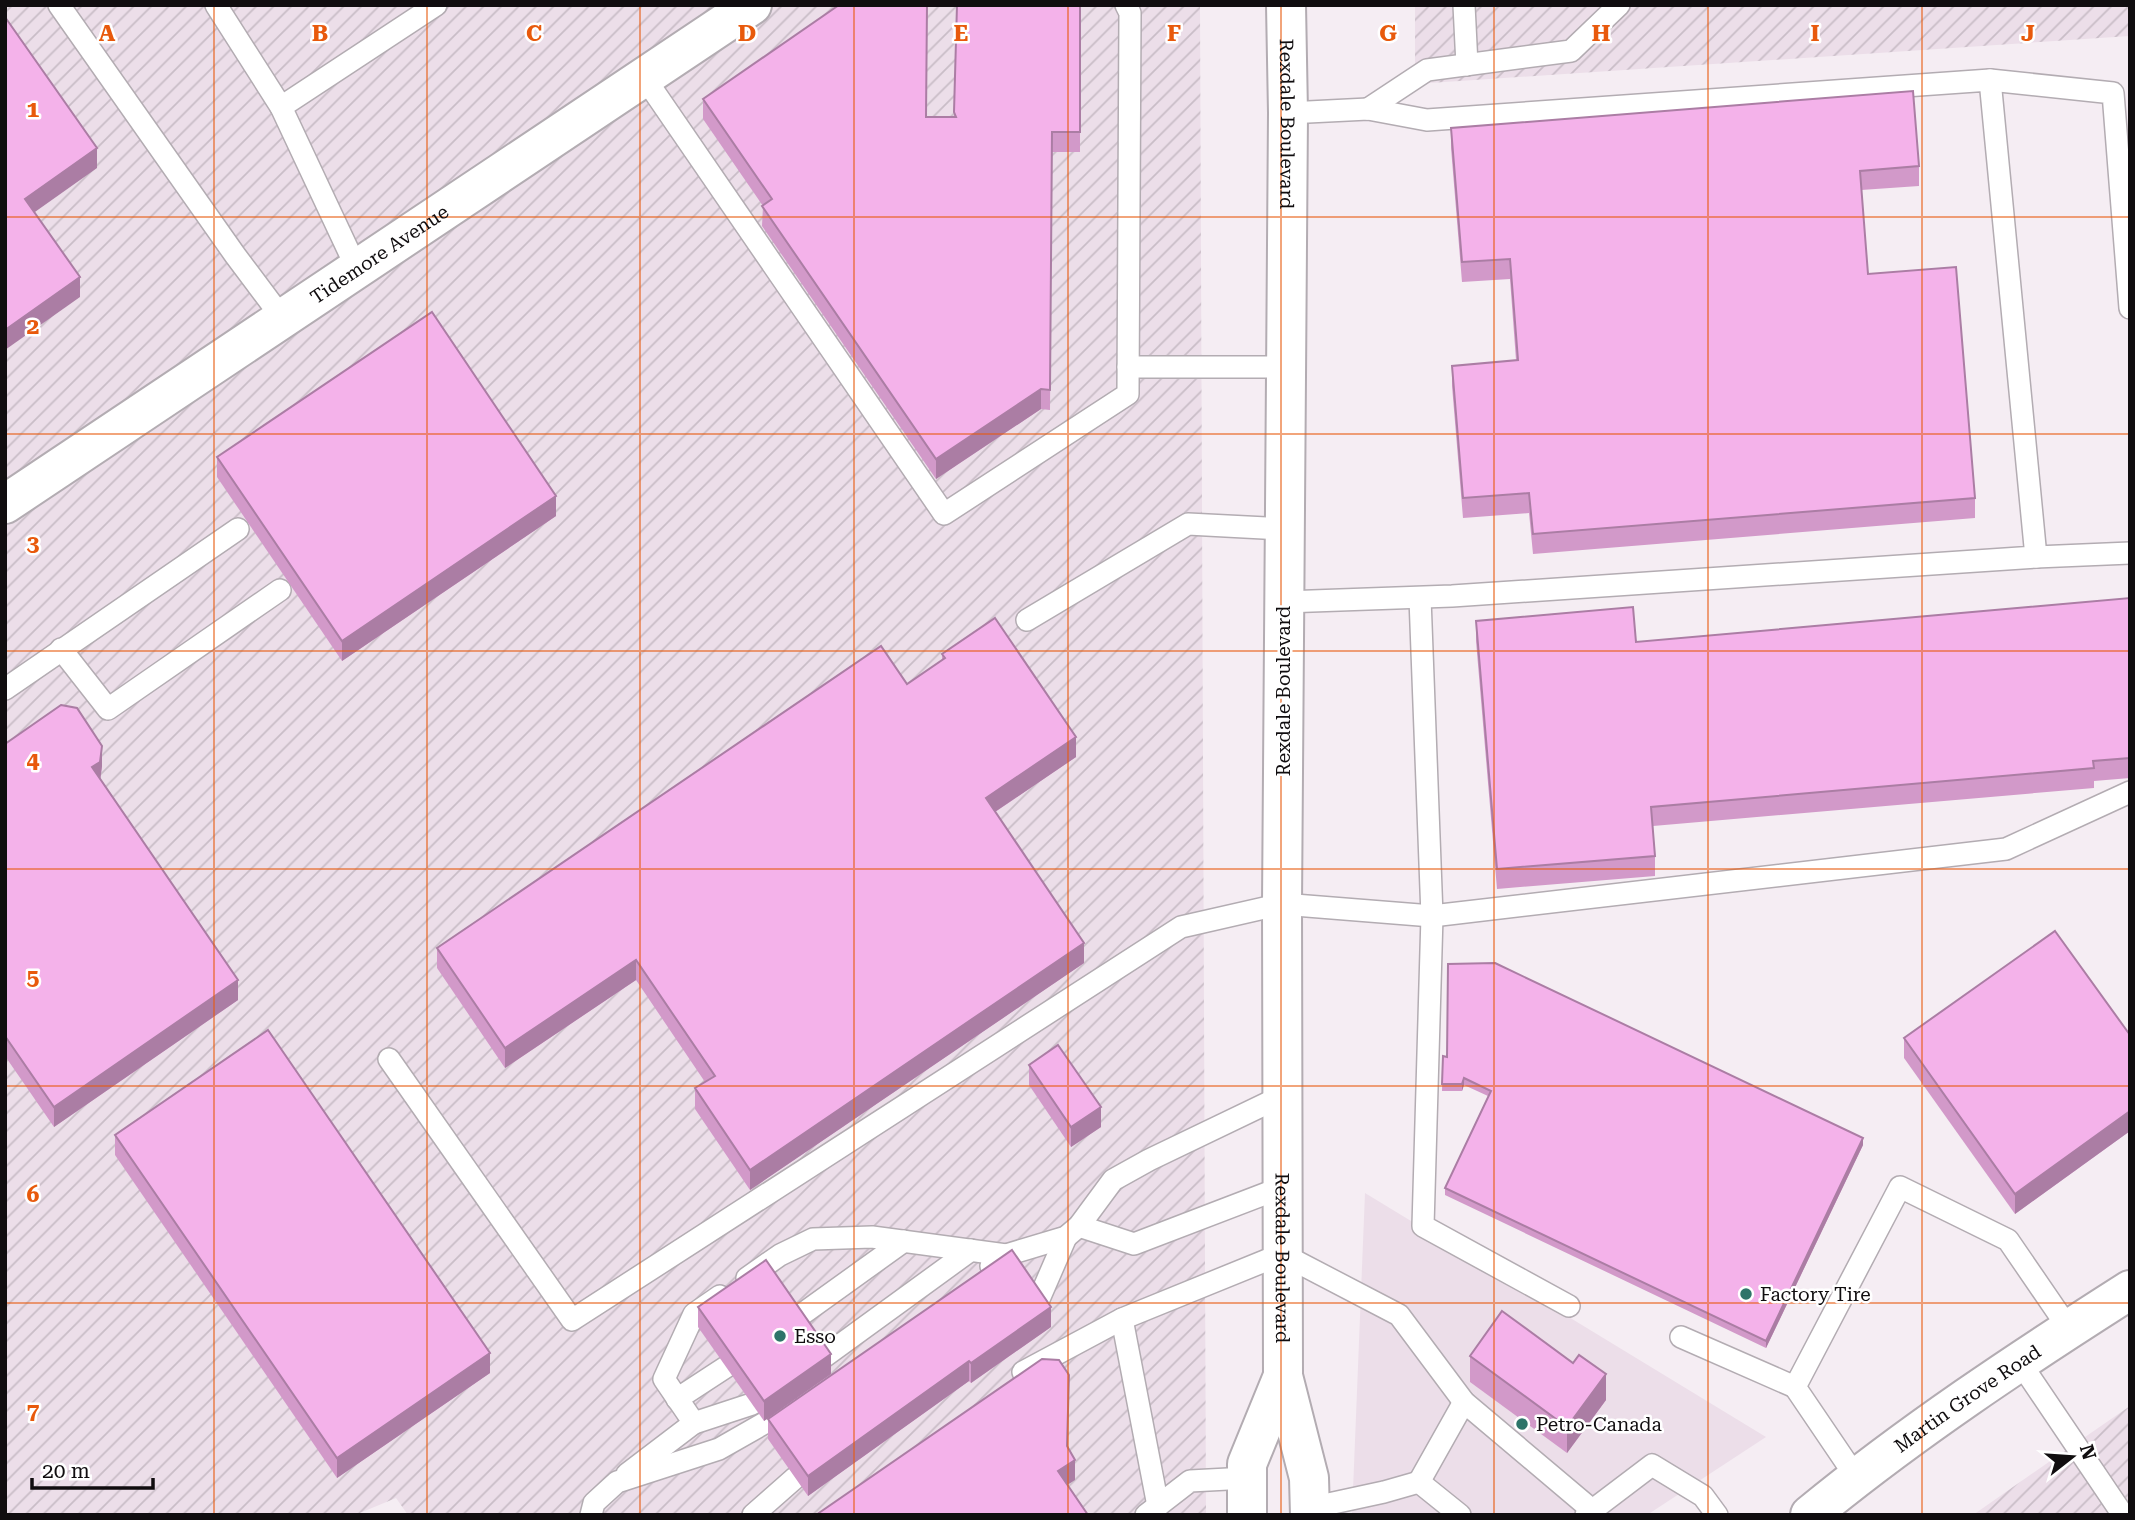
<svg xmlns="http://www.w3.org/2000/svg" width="2135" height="1520" viewBox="0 0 2135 1520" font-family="'Roboto Serif',serif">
	<defs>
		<pattern id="industrial-furrows" width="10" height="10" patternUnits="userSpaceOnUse" patternTransform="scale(1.75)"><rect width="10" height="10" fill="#ecdee9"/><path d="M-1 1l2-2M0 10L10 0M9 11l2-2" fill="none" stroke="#c9bdc7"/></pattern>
	</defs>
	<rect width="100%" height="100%" fill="#f5edf3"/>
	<polygon fill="#ecdee9" points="1365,1193 1766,1437 1647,1515 1352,1515"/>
	<g fill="url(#industrial-furrows)">
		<polygon points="5,5 1200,5 1206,1515 408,1515 396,1498 355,1515 5,1515"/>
		<polygon points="1415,5 2130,5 2130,36 1415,84"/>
		<polygon points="2130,1406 2130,1515 1973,1515 2056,1457"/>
	</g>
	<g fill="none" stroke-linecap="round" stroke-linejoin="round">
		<defs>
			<g id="service">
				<polyline points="59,5 235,255 283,319"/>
				<polyline points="216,5 281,107 357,269"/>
				<polyline points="1464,5 1467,65"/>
				<polyline points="644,77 944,514 1128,394 1130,13 1126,5"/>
				<polyline points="1990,80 2113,93 2130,308"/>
				<polyline points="281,107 436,5"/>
				<polyline points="1368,109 1427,70 1571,51 1619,5"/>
				<polyline points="1128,367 1286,367"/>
				<polyline points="2036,557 2130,553"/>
				<polyline points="1420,598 1432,916 1423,1226 1569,1306"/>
				<polyline points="1284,602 1452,596 2036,557 1990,80 1427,120 1368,109 1288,113"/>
				<polyline points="1027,620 1188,524 1284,529"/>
				<polyline points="61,649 108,709 280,590"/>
				<polyline points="5,689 238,529"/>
				<polyline points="389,1059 572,1320 1181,927 1282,904 1432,916 2006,849 2130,792"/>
				<polyline points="1079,1226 1134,1244 1283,1187"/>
				<polyline points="991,1266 1006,1255 1066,1237 1079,1226 1113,1180 1149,1160 1282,1096"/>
				<polyline points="747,1278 780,1255 813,1239 872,1237 1006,1255"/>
				<polyline points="1036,1306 1066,1237"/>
				<polyline points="1122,1319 1158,1506"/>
				<polyline points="794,1320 904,1241"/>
				<polyline points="1681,1337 1795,1387"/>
				<polyline points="821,1359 971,1250"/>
				<polyline points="2019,1361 2123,1515"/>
				<polyline points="1023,1372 1122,1319 1282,1254 1399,1315 1464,1402 1592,1510"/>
				<polyline points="677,1399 726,1367"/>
				<polyline points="694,1423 752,1404"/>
				<polyline points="627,1474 694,1423 664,1379 694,1314 720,1296"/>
				<polyline points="1856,1477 1795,1387 1900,1187 2008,1240 2069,1329"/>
				<polyline points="1419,1482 1464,1402"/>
				<polyline points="1310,1508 1384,1492 1419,1482 1460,1515"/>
				<polyline points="591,1515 594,1503 617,1482 719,1449 791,1408"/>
				<polyline points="753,1515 795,1478"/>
				<polyline points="1146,1515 1190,1481 1247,1478"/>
				<polyline points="1586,1515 1652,1465 1703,1496 1717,1515"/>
			</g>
			<g id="minor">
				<path id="s1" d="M5,504L752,5"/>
			</g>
			<g id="secondary">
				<path id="s2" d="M1286,5L1288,113L1282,904L1283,1376L1309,1478L1310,1515"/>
				<polyline points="1247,1515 1247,1464 1283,1376"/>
				<path id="s3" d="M1810,1515C1911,1432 2020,1360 2130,1290"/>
			</g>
		</defs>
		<use href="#service" stroke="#b3acb2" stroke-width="24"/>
		<use href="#minor" stroke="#b3acb2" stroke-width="42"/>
		<use href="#secondary" stroke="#b3acb2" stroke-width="42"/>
		<use href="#service" stroke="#fff" stroke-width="21"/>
		<use href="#minor" stroke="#fff" stroke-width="38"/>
		<use href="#secondary" stroke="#fff" stroke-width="38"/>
	</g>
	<g fill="#d299c9">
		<polygon points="957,5 1080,5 1080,152 1052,152 1050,410 1041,409 936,479 762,226 763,206 703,119 703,99 926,117 954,117"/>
		<polygon points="1451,128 1919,166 1919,186 1861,190 1868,274 1975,498 1975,518 1533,554 1529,513 1463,518 1452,386 1452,366 1516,360 1510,279 1462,282 1451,148"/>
		<polygon points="217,457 556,516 342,661 217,477"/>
		<polygon points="2130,598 2130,778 2094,781 2094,788 1653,826 1655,856 1655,876 1497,889 1476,641 1476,621 1636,642"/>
		<polygon points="942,654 1076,757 995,812 1084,963 750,1190 695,1109 695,1088 705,1082 636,980 505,1068 437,968 437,948 907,684 942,660"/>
		<polygon points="5,744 102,766 100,779 238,1000 54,1127 5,1056"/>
		<polygon points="2130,1035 2130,1131 2015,1214 1904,1058 1904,1038"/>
		<polygon points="1443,1056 1863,1145 1766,1348 1445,1195 1445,1188 1488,1096 1464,1085 1462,1091 1442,1091"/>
		<polygon points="1029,1065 1101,1127 1071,1147 1029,1085"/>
		<polygon points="115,1135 490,1373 337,1478 115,1155"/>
		<polygon points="698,1307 831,1374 764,1421 698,1327"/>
		<polygon points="1051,1327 971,1383 969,1381 808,1496 768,1439 768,1419"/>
		<polygon points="1470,1356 1606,1400 1567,1453 1470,1382"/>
	</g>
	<g fill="#ab7da4">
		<polygon points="97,148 97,168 25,219 25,199"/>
		<polygon points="80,277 80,297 5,350 5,330"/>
		<polygon points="1041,389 1041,409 936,479 936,459"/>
		<polygon points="556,496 556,516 342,661 342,641"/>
		<polygon points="1076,737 1076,757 986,818 986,798"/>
		<polygon points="102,746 102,766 100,782 92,767"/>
		<polygon points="1084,943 1084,963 750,1190 750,1170"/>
		<polygon points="636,960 636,980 505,1068 505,1048"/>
		<polygon points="238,980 238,1000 54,1127 54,1107"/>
		<polygon points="1464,1078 1464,1085 1462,1091 1462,1084"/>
		<polygon points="1101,1107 1101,1127 1071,1147 1071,1127"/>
		<polygon points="2130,1111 2130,1131 2015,1214 2015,1194"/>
		<polygon points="1863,1138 1863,1145 1766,1348 1766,1341"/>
		<polygon points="1051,1307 1051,1327 971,1383 971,1363"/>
		<polygon points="490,1353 490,1373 337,1478 337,1458"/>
		<polygon points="831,1354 831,1374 764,1421 764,1401"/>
		<polygon points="969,1361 969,1381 808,1496 808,1476"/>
		<polygon points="1606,1374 1606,1400 1567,1453 1567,1427"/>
		<polygon points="1069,1375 1067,1466 1075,1460 1075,1480 1058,1491 1058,1471"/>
	</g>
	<g fill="#f4b2ea" stroke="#ab7da4" stroke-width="2">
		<polygon points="839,5 927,5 926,117 956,117 954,112 957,5 1080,5 1080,132 1052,132 1050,390 1041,389 936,459 762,206 772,199 703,99"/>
		<polygon points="5,17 97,148 25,199 80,277 5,330"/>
		<polygon points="1913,91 1919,166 1860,171 1868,274 1956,267 1975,498 1533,534 1529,493 1463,498 1452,366 1518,360 1510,259 1462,262 1451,128"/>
		<polygon points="432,312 556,496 342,641 217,457"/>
		<polygon points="2130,598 2130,758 2093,761 2094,768 1651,807 1655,856 1497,869 1476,621 1633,607 1636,642"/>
		<polygon points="995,618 1076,737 986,798 1084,943 750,1170 695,1088 715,1076 636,960 505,1048 437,948 881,646 907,684 945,658 942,654"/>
		<polygon points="61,705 77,708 102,746 100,762 92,767 238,980 54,1107 5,1036 5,744"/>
		<polygon points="2055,931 2130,1035 2130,1111 2015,1194 1904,1038"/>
		<polygon points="1495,963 1863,1138 1766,1341 1445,1188 1491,1091 1464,1078 1462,1084 1442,1084 1443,1056 1447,1057 1448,964"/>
		<polygon points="268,1030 490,1353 337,1458 115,1135"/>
		<polygon points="1058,1045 1101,1107 1071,1127 1029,1065"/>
		<polygon points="1012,1250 1051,1307 971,1363 969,1361 808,1476 768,1419"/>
		<polygon points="766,1260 831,1354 764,1401 698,1307"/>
		<polygon points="1502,1311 1573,1363 1579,1355 1606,1374 1567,1427 1470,1356"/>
		<polygon points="1042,1359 1059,1360 1069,1375 1067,1446 1075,1460 1058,1471 1088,1515 816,1515"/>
	</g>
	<path fill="none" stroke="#e8590c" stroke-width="2" stroke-opacity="0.55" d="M214,5V1515M427,5V1515M640,5V1515M854,5V1515M1068,5V1515M1281,5V1515M1494,5V1515M1708,5V1515M1922,5V1515M5,217H2130M5,434H2130M5,651H2130M5,869H2130M5,1086H2130M5,1303H2130"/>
	<g fill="#2e7469" stroke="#fff" stroke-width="2.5">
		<circle cx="1746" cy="1294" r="7"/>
		<circle cx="780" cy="1336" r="7"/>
		<circle cx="1522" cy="1424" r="7"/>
	</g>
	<g text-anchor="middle" stroke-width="5" stroke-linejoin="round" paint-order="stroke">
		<g font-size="19" fill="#100d0f" stroke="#fff">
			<text dy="7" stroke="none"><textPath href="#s2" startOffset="119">Rexdale Boulevard</textPath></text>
			<text dy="7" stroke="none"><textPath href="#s1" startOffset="450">Tidemore Avenue</textPath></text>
			<text transform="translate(1283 691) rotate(-90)" y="7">Rexdale Boulevard</text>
			<text dy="7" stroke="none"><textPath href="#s2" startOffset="1253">Rexdale Boulevard</textPath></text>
			<text dy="7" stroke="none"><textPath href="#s3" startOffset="196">Martin Grove Road</textPath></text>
		</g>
		<g font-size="19" fill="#100d0f" stroke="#fff" text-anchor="start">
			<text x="1760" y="1301">Factory Tire</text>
			<text x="794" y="1343">Esso</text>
			<text x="1536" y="1431">Petro-Canada</text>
		</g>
	</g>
	<g font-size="23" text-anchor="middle" font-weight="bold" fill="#e8590c" stroke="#fff" stroke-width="5" stroke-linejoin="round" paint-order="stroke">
		<text x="107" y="41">A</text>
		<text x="320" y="41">B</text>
		<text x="534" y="41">C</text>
		<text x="747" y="41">D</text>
		<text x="961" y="41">E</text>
		<text x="1174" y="41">F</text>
		<text x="1388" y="41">G</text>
		<text x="1601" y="41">H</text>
		<text x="1815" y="41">I</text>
		<text x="2028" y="41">J</text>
		<text x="33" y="117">1</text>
		<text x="33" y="334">2</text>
		<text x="33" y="551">3</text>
		<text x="33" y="768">4</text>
		<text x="33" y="985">5</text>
		<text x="33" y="1202">6</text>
		<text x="33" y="1419">7</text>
	</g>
	<rect width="2135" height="1520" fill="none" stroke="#100d0f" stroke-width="14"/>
	<g transform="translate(2072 1457) rotate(73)" stroke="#ffffff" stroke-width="5" paint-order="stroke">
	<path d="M0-5L12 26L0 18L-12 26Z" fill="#100d0f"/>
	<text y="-10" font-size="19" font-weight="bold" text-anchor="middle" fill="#100d0f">N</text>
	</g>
	<path d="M32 1478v10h121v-10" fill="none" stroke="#100d0f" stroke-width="3.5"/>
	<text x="42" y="1478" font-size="21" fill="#100d0f" stroke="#ffffff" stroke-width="5" paint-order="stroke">20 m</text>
</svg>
